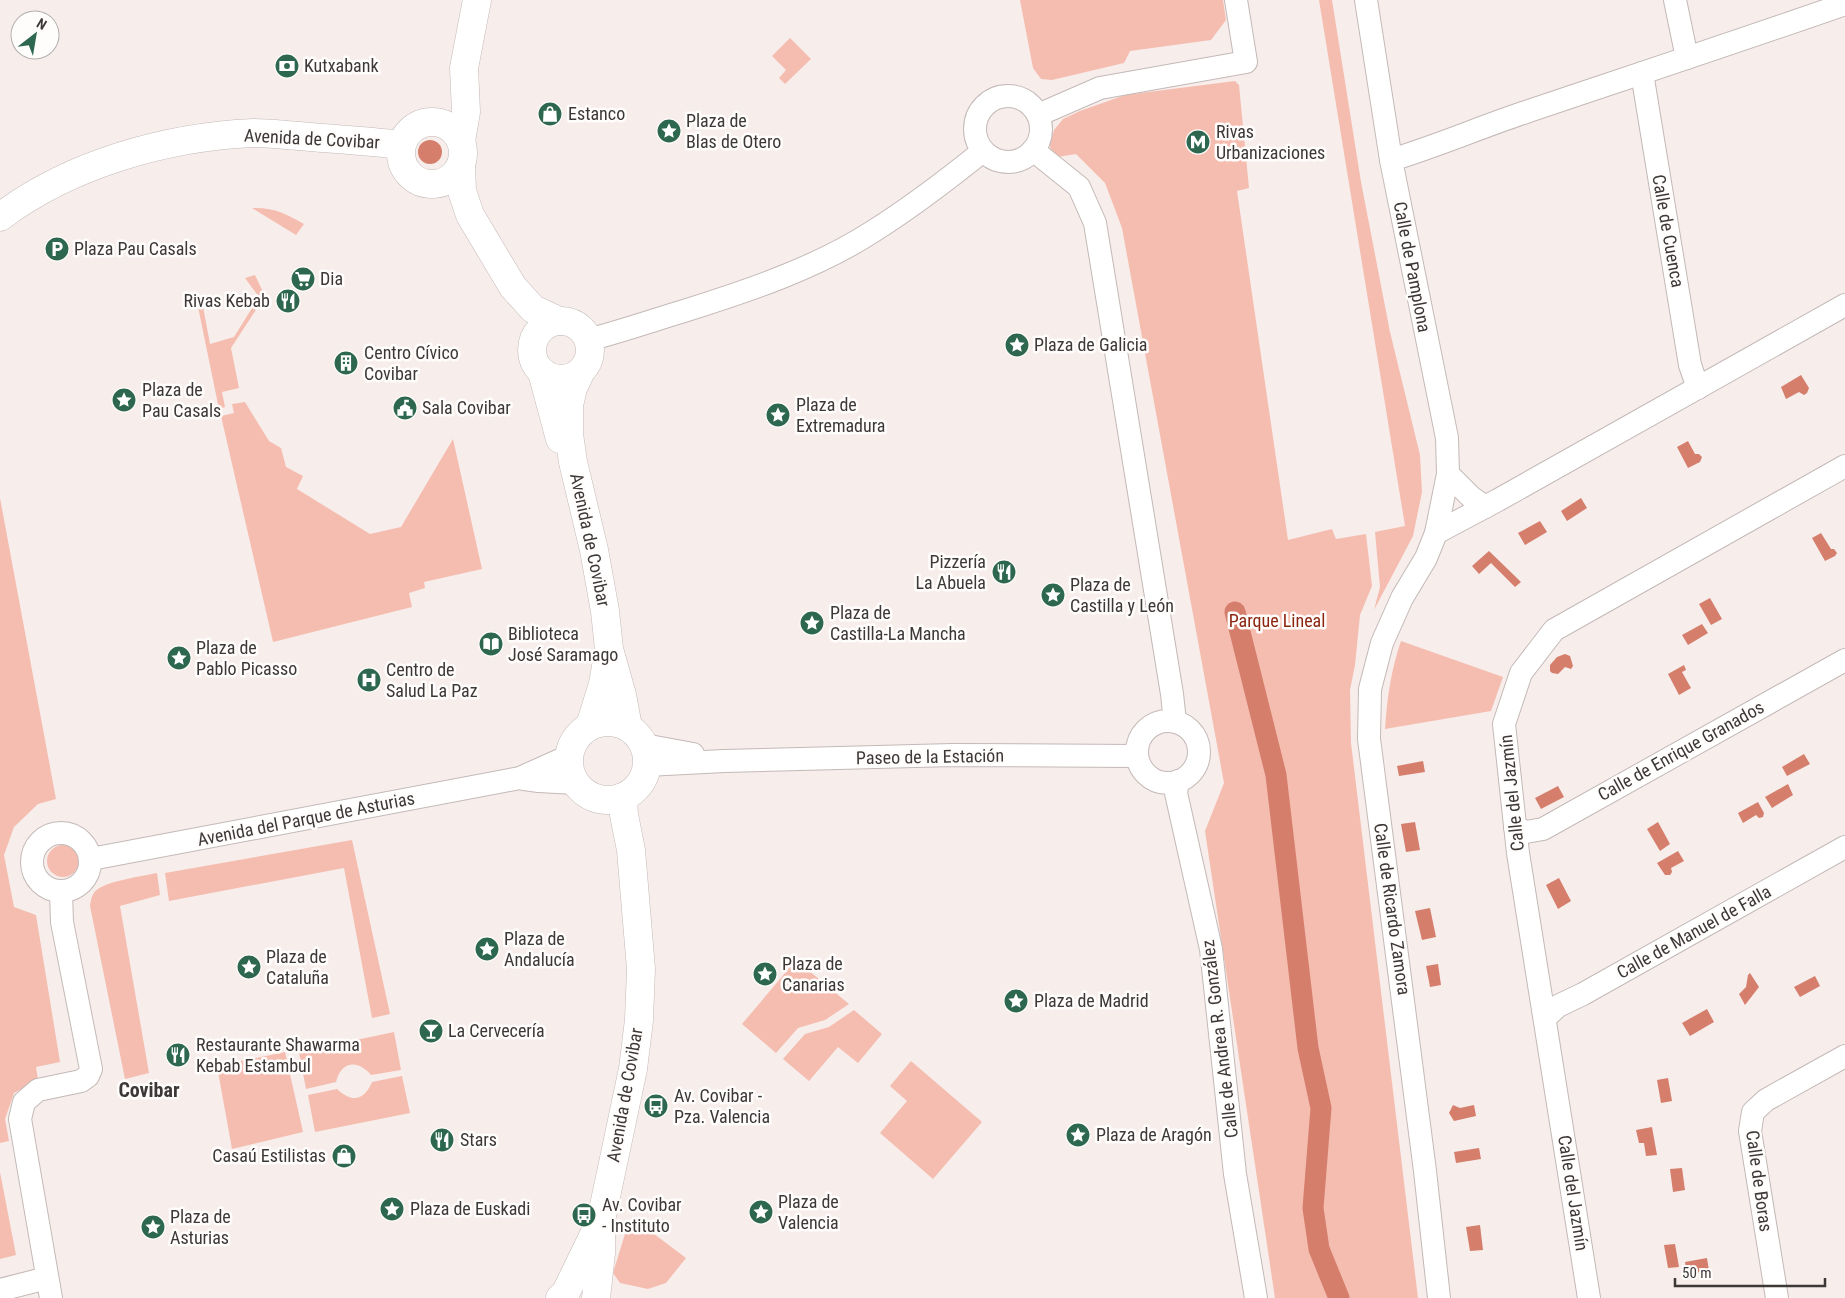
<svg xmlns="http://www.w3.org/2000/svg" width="1845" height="1298" viewBox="0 0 1845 1298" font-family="'Roboto Condensed',sans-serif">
	<rect width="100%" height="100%" fill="#f7edeb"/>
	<g fill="#f5bdb0">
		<polygon points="1020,0 1223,0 1226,20 1211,40 1130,51 1124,63 1052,80 1041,79 1033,68"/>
		<polygon points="1319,0 1332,0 1361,182 1390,332 1420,455 1422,492 1413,536 1374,610 1380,587 1375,532 1405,526"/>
		<polygon points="790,38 811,59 785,84 779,78 786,70 772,56"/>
		<polygon points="1235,81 1239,85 1249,188 1237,191 1288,540 1332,529 1336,539 1366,534 1372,586 1360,615 1355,665 1350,690 1351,743 1418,1298 1275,1298 1205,831 1224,783 1122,228 1105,183 1076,154 1051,158 1050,144 1054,130 1063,119 1080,111 1125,95"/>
		<path d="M252,208C273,207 287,214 304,224L296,235Z"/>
		<polygon points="255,275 265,296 231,348 239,388 222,392 225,407 219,409 197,302 202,301 210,344 234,337 259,297 245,278"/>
		<polygon points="245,402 269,441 281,448 286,467 303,476 297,489 370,534 401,527 453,439 482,569 424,582 425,588 409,593 412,607 273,642 221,416 234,413 232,404"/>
		<polygon points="0,498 56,799 38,804 14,827 4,855 14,907 36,915 60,1062 36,1067 38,1080 14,1093 5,1119 9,1141 0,1143"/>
		<path d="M1401,641L1503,677L1491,711L1385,729C1387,698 1391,670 1401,641Z"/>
		<polygon points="352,840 390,1014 372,1018 344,868 169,901 165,873"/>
		<circle cx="63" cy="861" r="16"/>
		<path d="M157,873L160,895L120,906L149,1073L125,1079L90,906C91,899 92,893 98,889C109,881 142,876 157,873Z"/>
		<polygon points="796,960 849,1004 825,1020 798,1028 776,1053 742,1024"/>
		<polygon points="854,1010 882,1034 858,1063 838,1047 809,1081 783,1059 805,1034 829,1027"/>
		<path d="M394,1032L401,1070L371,1075C358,1059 341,1061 336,1082L306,1089L299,1052Z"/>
		<polygon points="285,1052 303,1132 232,1149 217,1066"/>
		<polygon points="911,1061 982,1122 933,1179 880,1133 907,1101 890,1086"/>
		<path d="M402,1076L410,1113L315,1132L308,1095L337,1089C352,1103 364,1101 372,1082Z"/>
		<polygon points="0,1172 16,1255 0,1259"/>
		<polygon points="634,1219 686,1258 666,1283 648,1289 620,1283 613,1273 629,1221"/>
	</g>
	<g fill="#d57e6c">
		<circle cx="430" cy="152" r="12"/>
		<polygon points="1801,375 1809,388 1807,393 1804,395 1799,392 1786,399 1781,387"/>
		<polygon points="1688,441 1695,454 1699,454 1702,457 1700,462 1688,468 1677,447"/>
		<polygon points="1581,498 1587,508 1567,521 1561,511"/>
		<polygon points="1540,521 1547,532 1525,545 1518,533"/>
		<polygon points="1821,533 1831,549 1834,549 1837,553 1835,556 1825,561 1812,538"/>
		<polygon points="1489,551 1521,582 1515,587 1491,563 1479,574 1472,566"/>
		<polygon points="1710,598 1722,619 1711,625 1699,604"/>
		<polygon points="1702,624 1708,633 1688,645 1682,635"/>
		<polygon points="1565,654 1570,656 1573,666 1571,669 1565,667 1558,674 1552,673 1550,671 1550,665 1557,657"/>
		<polygon points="1684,665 1686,670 1682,672 1691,688 1679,695 1668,674"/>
		<polygon points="1804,754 1810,764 1787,776 1782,767"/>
		<polygon points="1423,761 1425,772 1399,776 1397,766"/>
		<polygon points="1788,784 1793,795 1772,808 1765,797"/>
		<polygon points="1558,786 1564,797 1541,809 1535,798"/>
		<polygon points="1758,802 1764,813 1763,817 1759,818 1756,815 1743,823 1738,813"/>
		<polygon points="1415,822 1420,850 1406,852 1401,824"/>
		<polygon points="1658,822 1670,844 1660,851 1647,829"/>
		<polygon points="1678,851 1684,861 1671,868 1672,872 1670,875 1665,875 1657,863"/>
		<polygon points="1559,878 1571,901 1558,909 1546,885"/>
		<polygon points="1430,908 1436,937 1422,940 1415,911"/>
		<polygon points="1438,964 1441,985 1430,987 1426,966"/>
		<polygon points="1750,973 1759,987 1745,1005 1739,994 1746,987 1748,975"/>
		<polygon points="1815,976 1820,986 1800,997 1794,987"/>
		<polygon points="1707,1009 1714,1022 1690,1036 1682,1023"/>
		<polygon points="1668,1078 1672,1101 1661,1103 1657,1080"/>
		<polygon points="1453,1105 1460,1108 1474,1105 1476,1116 1454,1121 1449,1113"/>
		<polygon points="1652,1127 1657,1155 1646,1156 1644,1143 1639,1143 1636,1130"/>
		<polygon points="1479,1148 1481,1159 1456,1163 1454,1152"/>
		<polygon points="1682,1168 1685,1190 1673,1192 1670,1169"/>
		<polygon points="1480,1225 1483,1250 1470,1251 1466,1227"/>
		<polygon points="1675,1244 1679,1267 1668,1268 1664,1245"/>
		<polygon points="1707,1258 1709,1271 1687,1274 1685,1262"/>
	</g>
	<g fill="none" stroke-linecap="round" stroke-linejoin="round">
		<polyline stroke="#d57e6c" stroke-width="21" points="1235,612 1276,775 1308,1048 1321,1108 1313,1208 1319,1249 1339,1298"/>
		<defs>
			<g id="minor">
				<polyline points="1366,0 1391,160 1447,438 1448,474 1436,533 1426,558 1402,598 1382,643 1370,689 1369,739 1425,1171 1439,1298"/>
				<polyline points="1675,0 1687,58"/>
				<polyline points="1642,73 1690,365 1698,388"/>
				<circle cx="1008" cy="129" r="33"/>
				<polyline points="1038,115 1100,88 1246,62 1236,0"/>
				<polyline points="1033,150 1079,187 1095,223 1172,694 1175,722"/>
				<path d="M1391,160C1437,146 1481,127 1526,112C1633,76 1739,41 1845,4"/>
				<path d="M588,340C622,331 654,320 687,310C750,290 816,268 872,232C912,207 947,180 983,151"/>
				<polyline points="1448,474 1471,497 1485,507"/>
				<polyline points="1436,533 1498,500 1845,305"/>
				<circle cx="1168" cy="752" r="31"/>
				<polyline points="644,745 693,754"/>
				<polyline points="647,765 724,761 953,755 1137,756"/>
				<polyline points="524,779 539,781 575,783"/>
				<polyline points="1178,781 1176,793 1211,949 1235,1174 1256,1298"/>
				<polyline points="1515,827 1526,832 1543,829 1845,660"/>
				<circle cx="61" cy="862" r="29"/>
				<polyline points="91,859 520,778 569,756"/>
				<polyline points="1545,1018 1558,1006 1583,994 1845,847"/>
				<polyline points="0,1290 47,1278"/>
				<polyline points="51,1298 20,1119 24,1102 38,1090 81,1081 88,1076 91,1069 62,922 61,892"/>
				<polyline points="1589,1298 1518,853 1504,724 1521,673 1554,630 1845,466"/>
				<polyline points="1777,1298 1750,1131 1753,1112 1766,1100 1845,1056"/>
			</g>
			<g id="tertiary">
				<circle cx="432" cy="153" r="31"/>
				<polyline points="461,141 466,112 464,68 477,0"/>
				<polyline points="461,165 462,191 470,215 513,287 533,309 559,321"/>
				<path d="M0,217C70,164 166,137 253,133C268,133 284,135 299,136C333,139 367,141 401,145"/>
				<circle cx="561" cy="350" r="29"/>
				<polyline points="542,372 560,439"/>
				<polyline points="580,373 573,388 569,405 569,434 573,462 594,550 605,611 609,649 622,695 628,727"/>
				<circle cx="608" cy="761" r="39"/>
				<polyline points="590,726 603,684 608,655"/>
				<polyline points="560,1298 565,1294 601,1220 633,1069 639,1020 641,969 631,850 624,815 623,797"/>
				<polyline points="596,1298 601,1253 601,1227"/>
			</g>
		</defs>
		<use href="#minor" stroke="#c3b9b7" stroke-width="24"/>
		<use href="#tertiary" stroke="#c3b9b7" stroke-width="29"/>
		<use href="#minor" stroke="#fff" stroke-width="22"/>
		<use href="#tertiary" stroke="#fff" stroke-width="28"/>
	</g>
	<defs>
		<symbol id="bank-disc" viewBox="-11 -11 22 22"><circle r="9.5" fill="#2d674f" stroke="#fffdfc"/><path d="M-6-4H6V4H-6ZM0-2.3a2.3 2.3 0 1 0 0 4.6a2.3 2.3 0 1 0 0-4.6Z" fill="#fff"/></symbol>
		<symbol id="shop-disc" viewBox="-11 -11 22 22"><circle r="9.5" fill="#2d674f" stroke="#fffdfc"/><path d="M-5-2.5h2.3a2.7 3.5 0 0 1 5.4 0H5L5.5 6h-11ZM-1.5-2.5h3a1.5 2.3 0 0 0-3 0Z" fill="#fff"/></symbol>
		<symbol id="sight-disc" viewBox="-11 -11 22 22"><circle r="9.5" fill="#2d674f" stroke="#fffdfc"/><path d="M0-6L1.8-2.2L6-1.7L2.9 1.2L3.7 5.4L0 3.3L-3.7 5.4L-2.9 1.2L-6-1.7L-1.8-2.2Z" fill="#fff"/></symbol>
		<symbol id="metro-disc" viewBox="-11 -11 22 22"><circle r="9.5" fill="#2d674f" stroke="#fffdfc"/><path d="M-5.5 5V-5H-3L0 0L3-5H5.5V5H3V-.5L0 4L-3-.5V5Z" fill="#fff"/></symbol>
		<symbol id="parking-disc" viewBox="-11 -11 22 22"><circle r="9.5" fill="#2d674f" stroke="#fffdfc"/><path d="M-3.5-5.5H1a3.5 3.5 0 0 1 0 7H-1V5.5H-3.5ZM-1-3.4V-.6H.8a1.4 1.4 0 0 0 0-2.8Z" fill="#fff"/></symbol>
		<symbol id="supermarket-disc" viewBox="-11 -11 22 22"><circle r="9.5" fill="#2d674f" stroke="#fffdfc"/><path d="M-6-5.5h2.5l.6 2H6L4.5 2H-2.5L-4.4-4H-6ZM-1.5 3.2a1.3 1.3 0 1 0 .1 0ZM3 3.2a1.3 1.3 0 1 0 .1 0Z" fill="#fff"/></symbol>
		<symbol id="restaurant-disc" viewBox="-11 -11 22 22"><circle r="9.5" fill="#2d674f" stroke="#fffdfc"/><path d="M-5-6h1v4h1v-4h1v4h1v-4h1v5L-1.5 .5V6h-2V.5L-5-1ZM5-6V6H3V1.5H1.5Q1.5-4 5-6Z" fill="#fff"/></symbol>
		<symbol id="building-disc" viewBox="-11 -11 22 22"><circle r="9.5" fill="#2d674f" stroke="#fffdfc"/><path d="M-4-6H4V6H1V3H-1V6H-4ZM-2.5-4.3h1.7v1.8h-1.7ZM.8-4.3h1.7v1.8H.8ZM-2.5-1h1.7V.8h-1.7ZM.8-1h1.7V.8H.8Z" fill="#fff"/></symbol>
		<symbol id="civic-disc" viewBox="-11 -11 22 22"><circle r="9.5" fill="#2d674f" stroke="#fffdfc"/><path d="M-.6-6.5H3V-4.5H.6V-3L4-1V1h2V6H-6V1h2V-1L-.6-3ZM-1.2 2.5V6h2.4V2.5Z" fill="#fff"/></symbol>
		<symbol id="library-disc" viewBox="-11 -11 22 22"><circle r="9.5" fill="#2d674f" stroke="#fffdfc"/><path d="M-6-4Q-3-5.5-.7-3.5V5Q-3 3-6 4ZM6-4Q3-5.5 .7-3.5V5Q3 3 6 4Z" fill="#fff"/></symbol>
		<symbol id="hospital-disc" viewBox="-11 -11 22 22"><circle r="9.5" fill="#2d674f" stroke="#fffdfc"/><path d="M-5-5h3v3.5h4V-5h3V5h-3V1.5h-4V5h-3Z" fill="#fff"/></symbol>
		<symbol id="bar-disc" viewBox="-11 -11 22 22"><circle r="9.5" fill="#2d674f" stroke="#fffdfc"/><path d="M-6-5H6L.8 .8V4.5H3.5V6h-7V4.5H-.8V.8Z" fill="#fff"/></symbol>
		<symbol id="bus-disc" viewBox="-11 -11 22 22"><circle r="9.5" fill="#2d674f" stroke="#fffdfc"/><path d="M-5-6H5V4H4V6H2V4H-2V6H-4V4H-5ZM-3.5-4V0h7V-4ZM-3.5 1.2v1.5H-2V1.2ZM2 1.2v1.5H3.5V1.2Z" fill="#fff"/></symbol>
	</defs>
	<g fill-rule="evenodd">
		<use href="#bank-disc" x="273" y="52" width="28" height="28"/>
		<use href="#shop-disc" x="536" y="100" width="28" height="28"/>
		<use href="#sight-disc" x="655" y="117" width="28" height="28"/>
		<use href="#metro-disc" x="1184" y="128" width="28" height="28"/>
		<use href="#parking-disc" x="43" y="235" width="28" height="28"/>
		<use href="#supermarket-disc" x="289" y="265" width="28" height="28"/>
		<use href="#restaurant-disc" x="274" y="287" width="28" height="28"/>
		<use href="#sight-disc" x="1003" y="331" width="28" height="28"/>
		<use href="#building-disc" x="332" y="349" width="28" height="28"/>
		<use href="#sight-disc" x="110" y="386" width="28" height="28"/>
		<use href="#civic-disc" x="391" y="394" width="28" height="28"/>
		<use href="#sight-disc" x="764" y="401" width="28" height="28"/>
		<use href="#restaurant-disc" x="990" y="558" width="28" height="28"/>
		<use href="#sight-disc" x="1039" y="581" width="28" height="28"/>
		<use href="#sight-disc" x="798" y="609" width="28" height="28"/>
		<use href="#library-disc" x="477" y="630" width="28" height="28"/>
		<use href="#sight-disc" x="165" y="644" width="28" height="28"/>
		<use href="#hospital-disc" x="355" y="666" width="28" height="28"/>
		<use href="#sight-disc" x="473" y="935" width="28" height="28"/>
		<use href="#sight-disc" x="235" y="953" width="28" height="28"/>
		<use href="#sight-disc" x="751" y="960" width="28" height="28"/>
		<use href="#sight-disc" x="1002" y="987" width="28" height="28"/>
		<use href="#bar-disc" x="417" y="1017" width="28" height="28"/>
		<use href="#restaurant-disc" x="164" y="1041" width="28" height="28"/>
		<use href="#bus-disc" x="642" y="1092" width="28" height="28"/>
		<use href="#sight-disc" x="1064" y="1121" width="28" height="28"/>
		<use href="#restaurant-disc" x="428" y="1126" width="28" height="28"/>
		<use href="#shop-disc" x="330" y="1142" width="28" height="28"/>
		<use href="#sight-disc" x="378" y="1195" width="28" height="28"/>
		<use href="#sight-disc" x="747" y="1198" width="28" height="28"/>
		<use href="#bus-disc" x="570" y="1201" width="28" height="28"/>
		<use href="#sight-disc" x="139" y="1213" width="28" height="28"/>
	</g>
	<g text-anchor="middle" stroke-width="5" stroke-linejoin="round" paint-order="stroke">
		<g font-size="18" fill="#3c3837" stroke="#fffdfc" text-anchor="start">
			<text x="304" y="72">Kutxabank</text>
			<text x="568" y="120">Estanco</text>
			<text x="686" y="127">Plaza de<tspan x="686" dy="21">Blas de Otero</tspan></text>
			<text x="1216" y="138">Rivas<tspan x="1216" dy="21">Urbanizaciones</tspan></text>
			<text x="74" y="255">Plaza Pau Casals</text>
			<text x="320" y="285">Dia</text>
			<text x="270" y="307" text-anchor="end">Rivas Kebab</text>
			<text x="1034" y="351">Plaza de Galicia</text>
			<text x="364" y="359">Centro Cívico<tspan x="364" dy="21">Covibar</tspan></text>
			<text x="142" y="396">Plaza de<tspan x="142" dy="21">Pau Casals</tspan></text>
			<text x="796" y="411">Plaza de<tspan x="796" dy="21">Extremadura</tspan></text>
			<text x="422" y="414">Sala Covibar</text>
			<text x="986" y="568" text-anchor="end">Pizzería<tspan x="986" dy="21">La Abuela</tspan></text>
			<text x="1070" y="591">Plaza de<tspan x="1070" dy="21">Castilla y León</tspan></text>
			<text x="830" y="619">Plaza de<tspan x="830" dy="21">Castilla-La Mancha</tspan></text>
			<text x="508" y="640">Biblioteca<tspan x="508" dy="21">José Saramago</tspan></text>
			<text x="196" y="654">Plaza de<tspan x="196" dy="21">Pablo Picasso</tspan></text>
			<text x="386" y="676">Centro de<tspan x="386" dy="21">Salud La Paz</tspan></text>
			<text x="504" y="945">Plaza de<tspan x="504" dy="21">Andalucía</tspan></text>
			<text x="266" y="963">Plaza de<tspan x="266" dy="21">Cataluña</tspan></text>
			<text x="782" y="970">Plaza de<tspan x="782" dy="21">Canarias</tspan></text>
			<text x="1034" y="1007">Plaza de Madrid</text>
			<text x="448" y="1037">La Cervecería</text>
			<text x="196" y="1051">Restaurante Shawarma<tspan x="196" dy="21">Kebab Estambul</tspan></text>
			<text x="674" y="1102">Av. Covibar -<tspan x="674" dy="21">Pza. Valencia</tspan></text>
			<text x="1096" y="1141">Plaza de Aragón</text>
			<text x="460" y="1146">Stars</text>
			<text x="326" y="1162" text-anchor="end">Casaú Estilistas</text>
			<text x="778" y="1208">Plaza de<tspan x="778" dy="21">Valencia</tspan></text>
			<text x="602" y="1211">Av. Covibar<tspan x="602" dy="21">- Instituto</tspan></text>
			<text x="410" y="1215">Plaza de Euskadi</text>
			<text x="170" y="1223">Plaza de<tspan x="170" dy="21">Asturias</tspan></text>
		</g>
		<g font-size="18" fill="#3c3837" stroke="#fffdfc">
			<text transform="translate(312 139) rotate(3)" y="6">Avenida de Covibar</text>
			<text transform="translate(1668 231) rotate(80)" y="6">Calle de Cuenca</text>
			<text transform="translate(1412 267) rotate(79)" y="6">Calle de Pamplona</text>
			<text transform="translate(590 540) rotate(78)" y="6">Avenida de Covibar</text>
			<text transform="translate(1681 751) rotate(-29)" y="6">Calle de Enrique Granados</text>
			<text transform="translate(930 757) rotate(-1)" y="6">Paseo de la Estación</text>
			<text transform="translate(1512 793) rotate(-96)" y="6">Calle del Jazmín</text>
			<text transform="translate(306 819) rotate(-11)" y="6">Avenida del Parque de Asturias</text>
			<text transform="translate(1392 909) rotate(82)" y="6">Calle de Ricardo Zamora</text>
			<text transform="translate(1694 932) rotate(-29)" y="6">Calle de Manuel de Falla</text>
			<text transform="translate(1220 1039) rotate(-97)" y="6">Calle de Andrea R. González</text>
			<text transform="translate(625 1095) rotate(-80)" y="6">Avenida de Covibar</text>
			<text transform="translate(1759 1181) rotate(82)" y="6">Calle de Boras</text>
			<text transform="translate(1573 1193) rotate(81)" y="6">Calle del Jazmín</text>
		</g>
		<g font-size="18" fill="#8c2510" stroke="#fffdfc">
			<text x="1277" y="627">Parque Lineal</text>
		</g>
		<g font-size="20" font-weight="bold" fill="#3c3837" stroke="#fffdfc">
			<text x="149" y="1097">Covibar</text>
		</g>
	</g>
	<g transform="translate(35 35) rotate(31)"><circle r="24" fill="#fffdfc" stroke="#b1aead"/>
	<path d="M0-4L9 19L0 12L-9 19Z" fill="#2d674f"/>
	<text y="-8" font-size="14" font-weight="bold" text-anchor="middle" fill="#3c3837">N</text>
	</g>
	<path d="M1675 1278v8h150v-8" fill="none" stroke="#3c3837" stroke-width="2.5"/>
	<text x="1682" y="1278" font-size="15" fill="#3c3837" stroke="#fffdfc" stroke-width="4" paint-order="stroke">50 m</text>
</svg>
